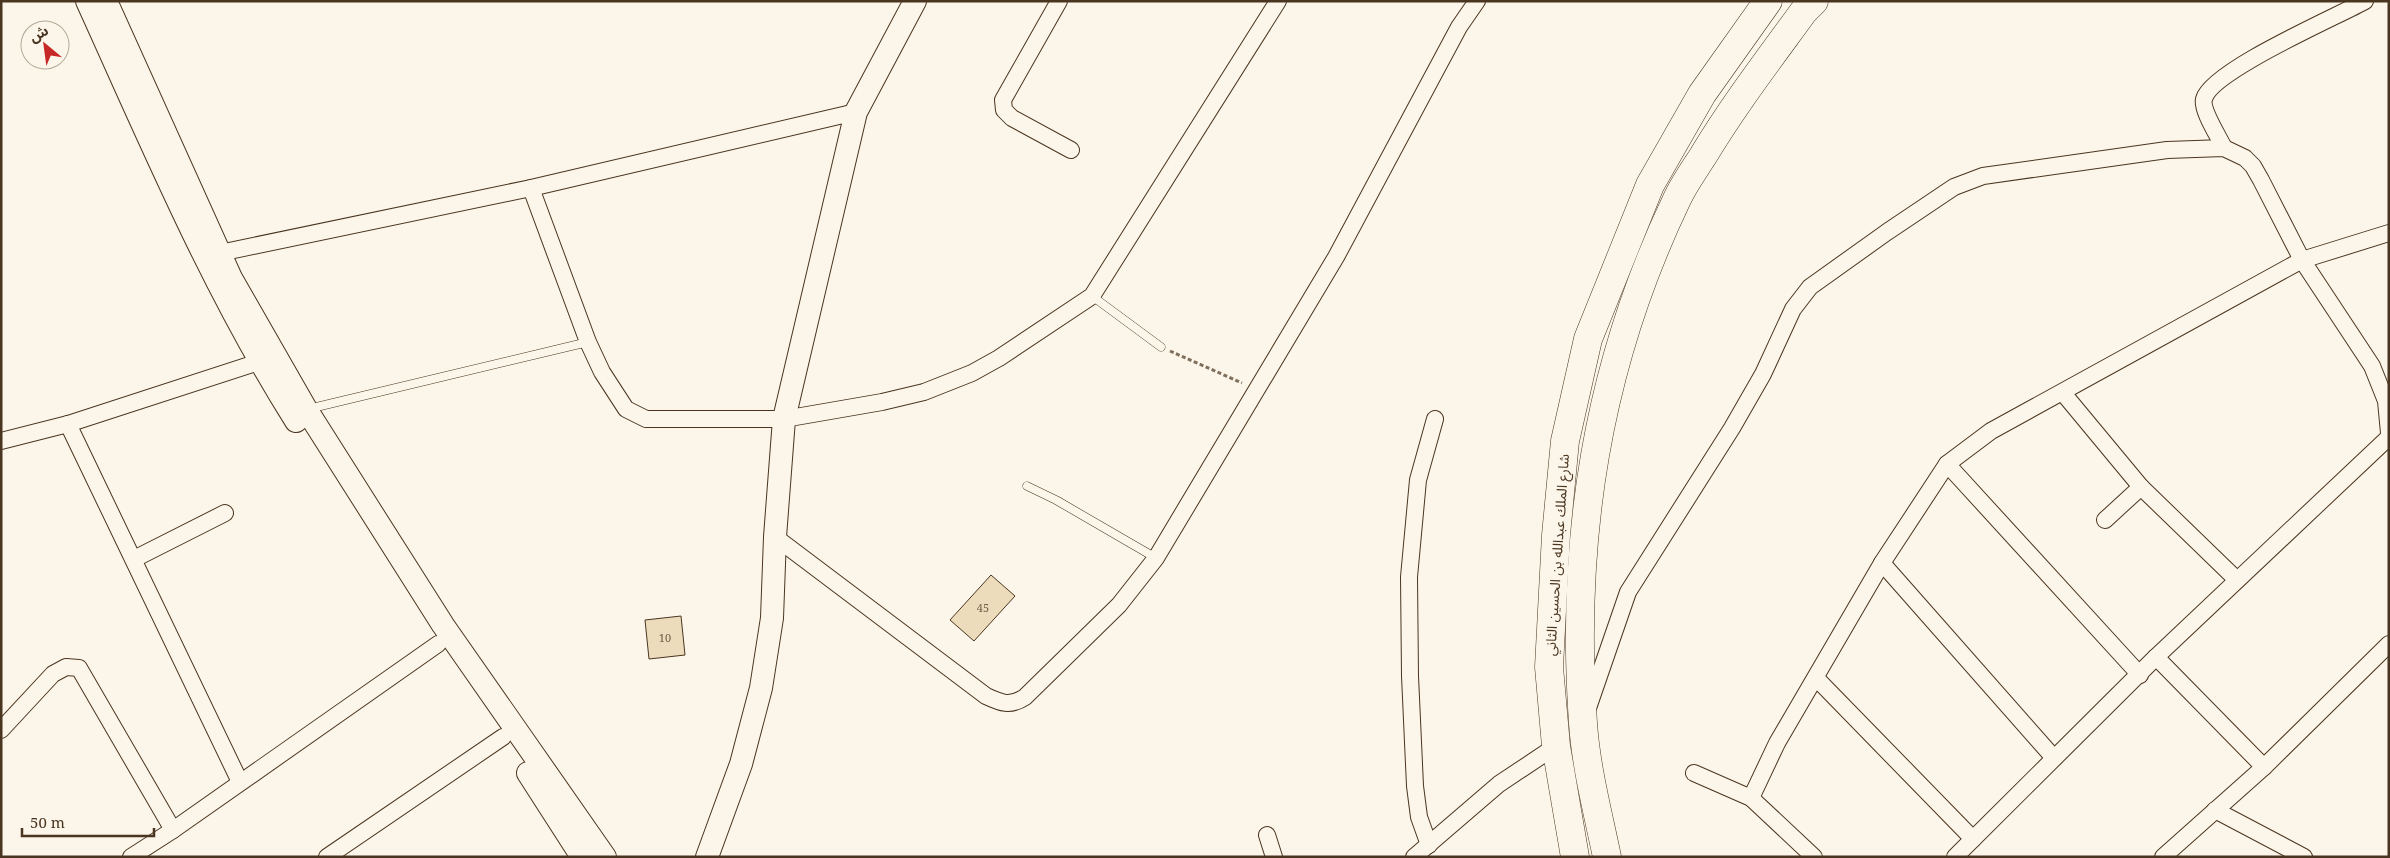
<svg xmlns="http://www.w3.org/2000/svg" width="2390" height="858" viewBox="0 0 2390 858" font-family="'Noto Serif','Noto Sans Arabic',serif">
	<rect width="100%" height="100%" fill="#fbf6e9"/>
	<g fill="#ecdcbc" stroke="#4a3520">
		<polygon points="991,575 1015,596 974,641 950,620"/>
		<polygon points="681,616 685,655 649,659 645,620"/>
	</g>
	<g fill="none" stroke-linecap="round" stroke-linejoin="round">
		<defs>
			<g id="lane">
				<polyline points="1092,296 1161,347"/>
				<polyline points="308,409 588,342"/>
				<polyline points="1027,486 1056,500 1156,558"/>
			</g>
			<g id="street">
				<polyline points="1059,1 1003,100 1004,110 1012,118 1071,150"/>
				<path d="M2224,148C2219,137 2201,110 2204,99C2211,71 2336,17 2365,1"/>
				<polyline points="531,188 588,342 602,372 626,409 646,419 784,419 882,402 924,392 972,373 999,358 1092,296 1278,1"/>
				<polyline points="210,255 531,188 856,112"/>
				<polyline points="2063,393 2141,487 2237,580"/>
				<polyline points="68,424 240,782"/>
				<polyline points="1,441 68,424 271,358"/>
				<polyline points="1947,464 2140,675"/>
				<polyline points="2105,520 2141,487"/>
				<path d="M775,537L986,696C1001,703 1010,707 1025,697L1119,605L1156,558L1336,257L1459,27L1477,1"/>
				<polyline points="134,559 225,513"/>
				<polyline points="1882,563 2054,758"/>
				<polyline points="2156,657 2264,767"/>
				<polyline points="1816,678 1973,839"/>
				<polyline points="1588,708 1628,592 1732,428 1763,374 1793,309 1810,287 1887,232 1954,187 1983,176 2167,150 2224,148 2245,158 2253,166 2261,180 2302,260 2372,366 2386,401 2389,433"/>
				<polyline points="1,730 53,674 66,667 79,668 173,830"/>
				<polyline points="1694,773 1751,798 1814,857"/>
				<polyline points="1751,798 1777,743 1882,563 1947,464 1991,431 2302,260 2389,233"/>
				<polyline points="2215,810 2304,857"/>
				<polyline points="1267,835 1274,857"/>
				<polyline points="1429,845 1419,817 1415,786 1410,676 1409,577 1418,480 1435,419"/>
				<polyline points="131,857 173,830 438,644"/>
				<polyline points="327,857 503,737"/>
				<polyline points="1414,857 1499,784 1556,746"/>
				<polyline points="1955,857 2156,657 2389,437"/>
				<polyline points="2163,857 2264,767 2389,644"/>
			</g>
			<g id="secondary">
				<path d="M87,1C152,144 212,288 296,421"/>
				<polyline points="106,1 231,278 306,409 443,625 605,857"/>
				<polyline points="528,773 582,857"/>
				<polyline points="707,857 741,764 761,688 772,618 775,537 784,419 856,112 915,1"/>
			</g>
			<g id="highway">
				<polyline points="1575,857 1556,746 1549,667 1556,535 1565,441 1588,339 1650,185 1702,94 1768,1"/>
				<path d="M1607,857C1598,813 1586,768 1583,723C1570,539 1597,366 1677,199C1684,184 1694,170 1703,156C1733,106 1769,59 1804,11L1814,1"/>
			</g>
		</defs>
		<use href="#lane" stroke="#4a3520" stroke-width="9"/>
		<use href="#street" stroke="#4a3520" stroke-width="18"/>
		<use href="#secondary" stroke="#4a3520" stroke-width="24"/>
		<use href="#highway" stroke="#4a3520" stroke-width="29"/>
		<polyline stroke="#7f6f5c" stroke-width="3" stroke-dasharray="4 2.5" stroke-linecap="butt" points="1170,351 1242,383"/>
		<use href="#lane" stroke="#fbf6e9" stroke-width="8"/>
		<use href="#street" stroke="#fbf6e9" stroke-width="16"/>
		<use href="#secondary" stroke="#fbf6e9" stroke-width="22"/>
		<use href="#highway" stroke="#fbf6e9" stroke-width="28"/>
	</g>
	<g text-anchor="middle" stroke-width="4" stroke-linejoin="round" paint-order="stroke">
		<g font-size="11" fill="#725f47">
			<text x="983" y="612">45</text>
			<text x="665" y="642">10</text>
		</g>
		<g font-size="14" fill="#4a3520" stroke="#fbf6e9">
			<text transform="translate(1557 555) rotate(-86)" y="5">شارع الملك عبدالله بن الحسين الثاني</text>
		</g>
	</g>
	<rect width="2390" height="858" fill="none" stroke="#4a3520" stroke-width="5"/>
	<g transform="translate(45 45) rotate(331)"><circle r="24" fill="#fbf6e9" stroke="#b4a999"/>
	<path d="M0-4L9 19L0 12L-9 19Z" fill="#c62828"/>
	<text y="-8" font-size="14" font-weight="bold" text-anchor="middle" fill="#4a3520">ش</text>
	</g>
	<path d="M22 828v8h132v-8" fill="none" stroke="#4a3520" stroke-width="2.5"/>
	<text x="30" y="828" font-size="15" fill="#4a3520" stroke="#fbf6e9" stroke-width="4" paint-order="stroke">50 m</text>
</svg>
